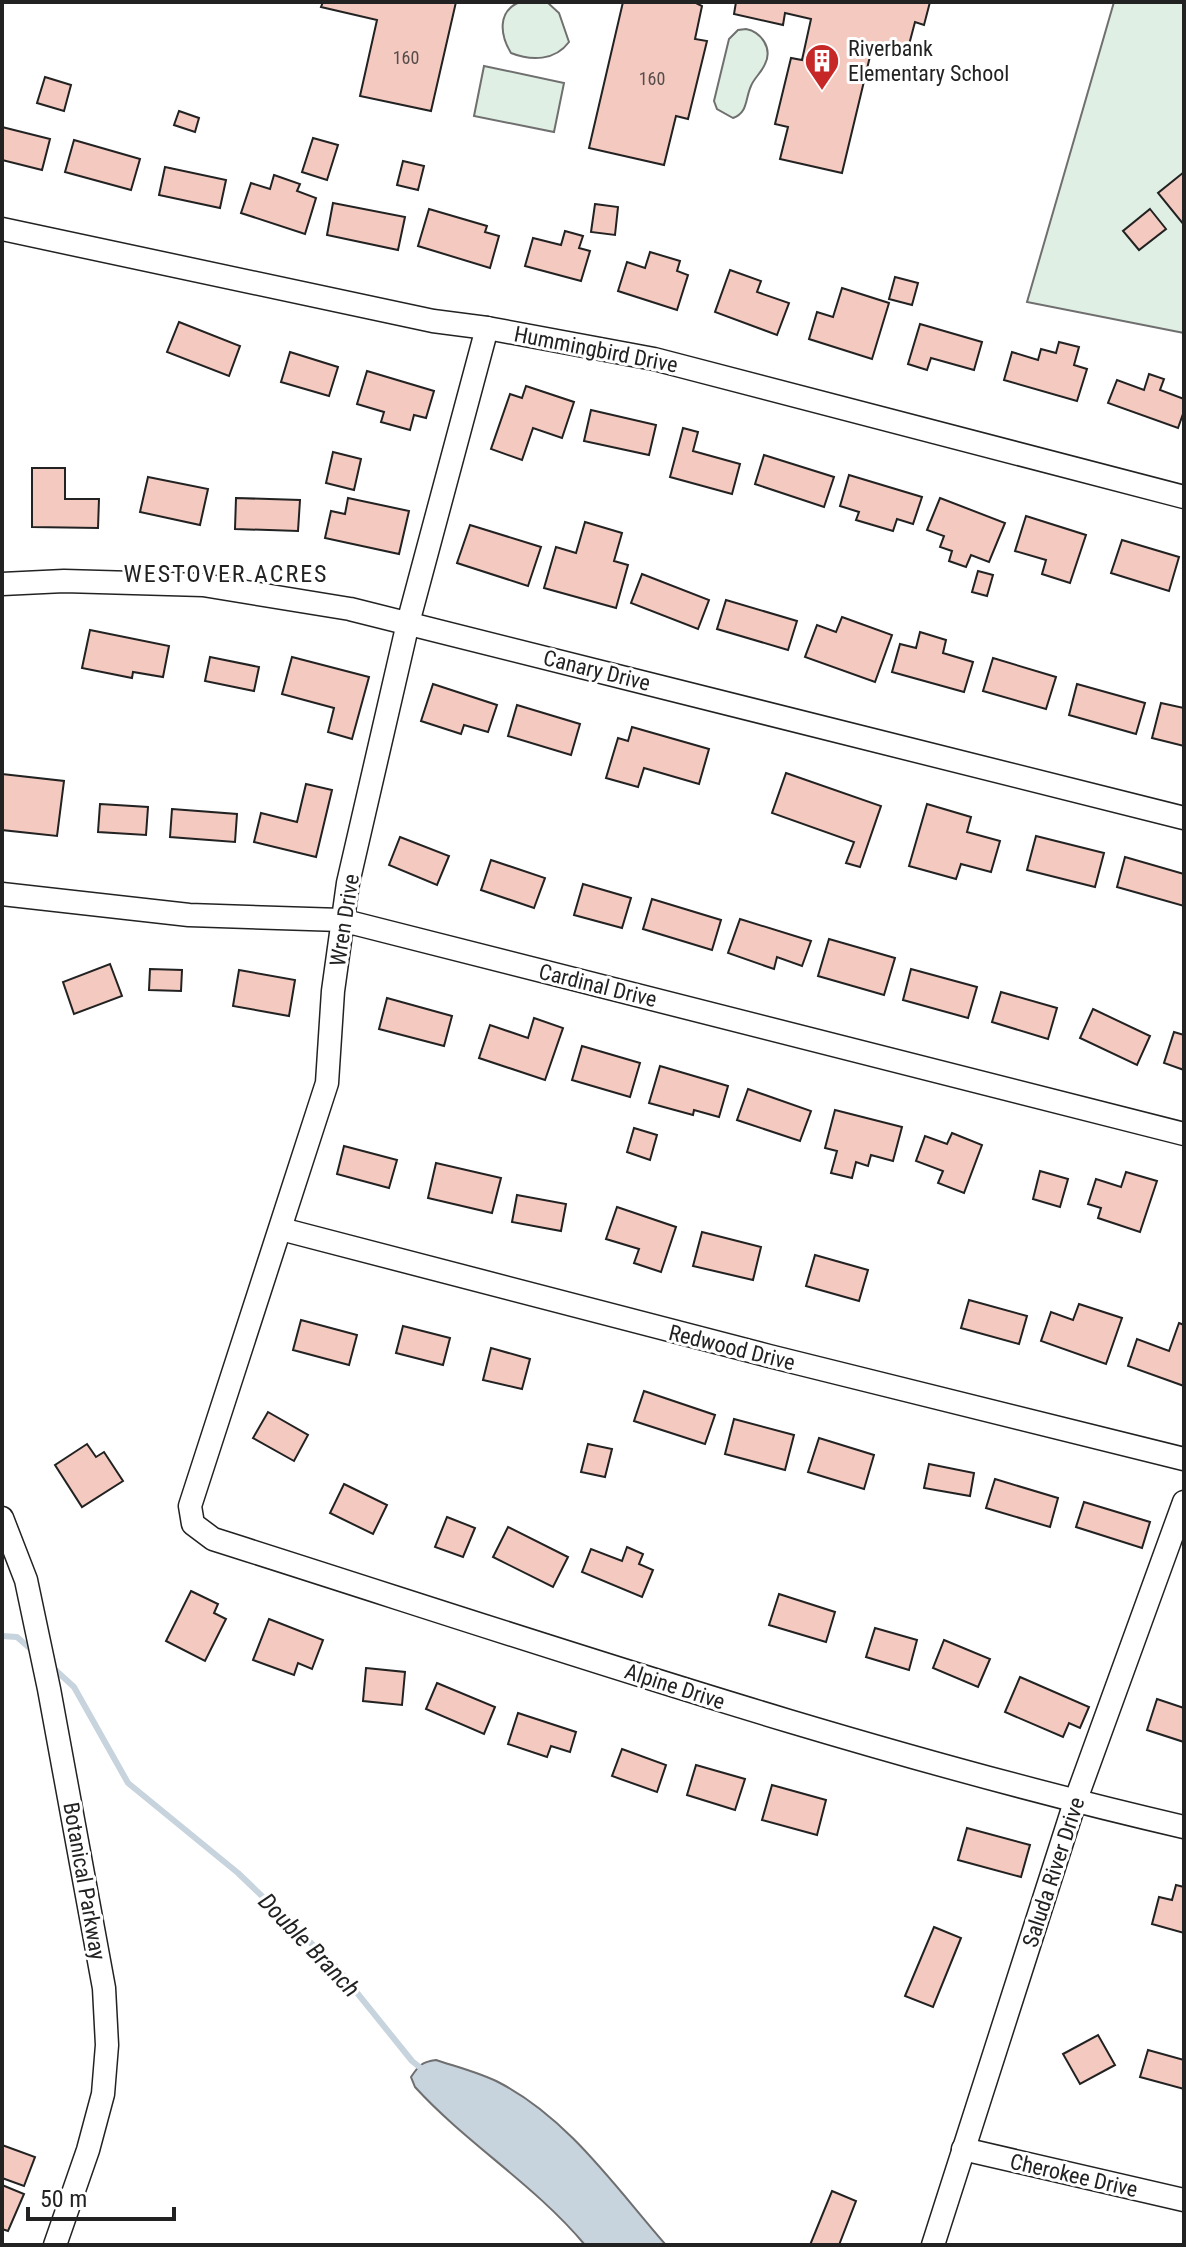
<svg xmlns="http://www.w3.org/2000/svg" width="1186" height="2247" viewBox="0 0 1186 2247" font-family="'Roboto Condensed',sans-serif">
	<rect width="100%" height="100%" fill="#fff"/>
	<g fill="#e0efe3" stroke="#6f6f6f" stroke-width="2">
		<path d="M520,2H547L559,13L569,42C555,61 531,61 511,53C500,35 497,11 520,2Z"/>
		<polygon points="1114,2 1184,2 1184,333 1027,302"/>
		<path d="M746,29C761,32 773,48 765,64C762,72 754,78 751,86C745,99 748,113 733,118L717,109L714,101L729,39L738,30Z"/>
		<polygon points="484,66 564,83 554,132 474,116"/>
	</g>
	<path fill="#c7d3dd" stroke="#6f6f6f" stroke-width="2" d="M436,2060C457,2067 481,2073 500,2083C569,2119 616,2188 666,2245H585C535,2185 467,2144 415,2087L411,2077C419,2065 422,2062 436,2060Z"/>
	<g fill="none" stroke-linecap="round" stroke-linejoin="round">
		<g stroke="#c7d3dd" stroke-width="6">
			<polyline points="2,1636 17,1637 33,1651"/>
			<polyline points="51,1666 74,1687 128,1783 238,1873 337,1968 412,2061 422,2069"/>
		</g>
	</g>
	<g fill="#f3c9c0" stroke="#222" stroke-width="2">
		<polygon points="323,2 456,2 431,111 360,96 377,20 321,7"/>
		<polygon points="623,2 694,2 702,6 695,39 707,41 688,119 676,116 664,165 589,148"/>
		<polygon points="736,2 930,2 924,25 915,22 906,56 872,48 842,173 780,159 788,127 775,124 791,58 802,60 811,19 785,13 783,25 734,14"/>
		<polygon points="45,77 71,85 64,111 37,103"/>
		<polygon points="179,111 199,118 195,132 174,125"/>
		<polygon points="2,127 50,139 42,170 2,160"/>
		<polygon points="313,138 338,145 327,180 302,172"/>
		<polygon points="74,140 140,159 131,190 65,172"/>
		<polygon points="403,161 424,166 418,190 397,185"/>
		<polygon points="165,167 226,180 220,208 159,195"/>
		<polygon points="1184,172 1184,225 1158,193"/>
		<polygon points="274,175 300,184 297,191 316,198 305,234 241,213 251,183 270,189"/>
		<polygon points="333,203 405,217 398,250 327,235"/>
		<polygon points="595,204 618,207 615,235 591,232"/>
		<polygon points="429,209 487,226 485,232 499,236 490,268 418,246"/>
		<polygon points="1150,209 1166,229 1139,250 1123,231"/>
		<polygon points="565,231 583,236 579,248 590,251 581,281 525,266 533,238 561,245"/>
		<polygon points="650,252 680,261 677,271 688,275 677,310 618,291 627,262 645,268"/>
		<polygon points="730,270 761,281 757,292 789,303 777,335 715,312"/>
		<polygon points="895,277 918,283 912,305 889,299"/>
		<polygon points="842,288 889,303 872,359 809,339 817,312 833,317"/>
		<polygon points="179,322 240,346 229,376 167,352"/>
		<polygon points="920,324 982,342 974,370 931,358 927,370 908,364"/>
		<polygon points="1059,342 1079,347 1074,365 1087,369 1077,401 1004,380 1012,352 1038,360 1041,349 1056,353"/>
		<polygon points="290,352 338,367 329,396 281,382"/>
		<polygon points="367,371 434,391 426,418 414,415 410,430 381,422 384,412 357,404"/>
		<polygon points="1149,374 1164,379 1160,390 1184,399 1184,411 1178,428 1108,403 1117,380 1144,390"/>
		<polygon points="526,386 574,402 562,438 533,428 522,460 491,449 510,394 522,398"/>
		<polygon points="591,410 656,425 649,455 584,441"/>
		<polygon points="683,428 698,432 693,451 740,464 732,494 670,477"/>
		<polygon points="333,452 361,459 354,490 326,483"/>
		<polygon points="764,455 834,477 824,507 755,484"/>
		<polygon points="32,468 65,468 65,499 99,499 98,528 32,527"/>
		<polygon points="849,475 922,497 913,524 897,519 893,531 856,520 859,512 840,506"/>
		<polygon points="148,477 208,489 200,525 140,512"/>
		<polygon points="236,498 300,500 298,531 235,529"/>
		<polygon points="348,498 409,511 399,554 325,538 331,511 345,514"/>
		<polygon points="940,498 1005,523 989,562 971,555 966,567 949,561 952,551 940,547 944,536 927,530"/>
		<polygon points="1026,516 1086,535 1070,583 1042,574 1046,560 1015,551"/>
		<polygon points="585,522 622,533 614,561 628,565 616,608 544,588 556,547 576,553"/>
		<polygon points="470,525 541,547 528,586 457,563"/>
		<polygon points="1122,540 1179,557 1169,591 1111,573"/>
		<polygon points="978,571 993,575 987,596 972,592"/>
		<polygon points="642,574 709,600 698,629 631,603"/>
		<polygon points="726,600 797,621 788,650 717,629"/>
		<polygon points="842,617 892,635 875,682 805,657 817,625 836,632"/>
		<polygon points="90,630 169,646 163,677 133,672 132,678 82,668"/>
		<polygon points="920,632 946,640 943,653 973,662 964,692 892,672 900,644 916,648"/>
		<polygon points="210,657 259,667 254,691 205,681"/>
		<polygon points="292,657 369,677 352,739 328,732 334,708 282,694"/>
		<polygon points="993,658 1056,677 1046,709 983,691"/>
		<polygon points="433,684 497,705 488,732 464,725 461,734 421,721"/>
		<polygon points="1077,684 1145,703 1136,734 1069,715"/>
		<polygon points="1161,703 1184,708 1184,746 1152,738"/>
		<polygon points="517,705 580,724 571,755 508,736"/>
		<polygon points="632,727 709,749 699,784 644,768 638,787 606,778 618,738 628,741"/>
		<polygon points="786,773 881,806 860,867 846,863 854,842 772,813"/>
		<polygon points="2,774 64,781 57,836 2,830"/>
		<polygon points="306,784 332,790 316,857 254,842 261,813 297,822"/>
		<polygon points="100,804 148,807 146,835 98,832"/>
		<polygon points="927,804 971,817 967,832 1000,841 991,872 961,864 956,879 909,866"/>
		<polygon points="172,809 237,814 235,842 170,837"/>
		<polygon points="1036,836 1104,853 1095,887 1027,870"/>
		<polygon points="400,837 449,856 437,885 389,865"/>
		<polygon points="1125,857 1184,874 1184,906 1117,887"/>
		<polygon points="491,860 545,878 534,908 481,890"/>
		<polygon points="583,884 631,898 622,928 574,915"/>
		<polygon points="652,899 721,920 712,950 643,929"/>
		<polygon points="740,919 811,941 802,966 777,957 774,969 728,953"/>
		<polygon points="829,939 895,958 884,995 818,976"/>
		<polygon points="110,964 122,996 74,1014 63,982"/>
		<polygon points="150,969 182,970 181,991 149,990"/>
		<polygon points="911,969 977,987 968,1018 903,1000"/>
		<polygon points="239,970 295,980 289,1016 233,1006"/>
		<polygon points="1001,992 1057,1008 1048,1039 992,1022"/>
		<polygon points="387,998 452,1016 444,1046 379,1029"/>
		<polygon points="1093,1009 1150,1036 1137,1065 1080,1038"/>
		<polygon points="534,1018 563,1028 545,1080 479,1058 490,1025 528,1038"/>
		<polygon points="1174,1032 1184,1035 1184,1070 1164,1063"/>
		<polygon points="582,1046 640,1063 630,1097 572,1080"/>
		<polygon points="660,1066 728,1086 719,1117 694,1110 693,1115 649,1103"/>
		<polygon points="748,1089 811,1111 800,1141 737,1120"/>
		<polygon points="835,1110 902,1127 893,1161 871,1155 868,1166 856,1162 852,1178 831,1173 837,1151 825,1148"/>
		<polygon points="634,1128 657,1135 650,1160 627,1152"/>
		<polygon points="952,1133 982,1145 964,1193 938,1183 943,1171 916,1161 925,1136 947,1144"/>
		<polygon points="344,1146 397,1160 389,1188 337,1174"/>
		<polygon points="436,1163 501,1178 492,1213 428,1198"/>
		<polygon points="1040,1171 1068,1179 1060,1207 1033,1199"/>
		<polygon points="1126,1172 1157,1181 1140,1232 1098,1218 1101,1208 1088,1204 1096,1179 1121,1187"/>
		<polygon points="517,1195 566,1204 561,1231 512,1222"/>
		<polygon points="617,1207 676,1227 661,1272 634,1263 639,1249 606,1239"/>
		<polygon points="702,1232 761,1247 753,1280 693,1266"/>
		<polygon points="815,1255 868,1270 859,1301 806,1286"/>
		<polygon points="969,1300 1027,1316 1019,1344 961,1328"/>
		<polygon points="1079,1304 1122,1318 1106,1364 1041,1341 1051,1312 1073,1320"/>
		<polygon points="301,1320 357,1335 349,1365 293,1350"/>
		<polygon points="1179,1323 1184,1325 1184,1386 1128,1366 1137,1339 1169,1351"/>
		<polygon points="403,1326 450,1338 443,1365 396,1353"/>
		<polygon points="491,1348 530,1359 522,1389 483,1380"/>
		<polygon points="644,1391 715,1415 705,1444 634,1421"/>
		<polygon points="268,1412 308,1435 294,1461 253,1438"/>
		<polygon points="734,1419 794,1435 785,1470 725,1454"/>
		<polygon points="819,1438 874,1455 864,1489 808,1472"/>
		<polygon points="87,1444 96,1457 104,1452 123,1481 82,1507 55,1465"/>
		<polygon points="588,1444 612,1449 605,1477 581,1472"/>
		<polygon points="929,1464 974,1473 970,1496 924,1488"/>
		<polygon points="995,1479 1058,1498 1050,1527 986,1508"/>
		<polygon points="344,1484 387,1505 373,1534 330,1513"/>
		<polygon points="1084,1502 1150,1522 1142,1548 1076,1527"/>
		<polygon points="447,1517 475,1528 463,1557 435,1547"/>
		<polygon points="508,1527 568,1557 553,1587 493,1557"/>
		<polygon points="627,1547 643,1554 639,1564 653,1570 642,1597 582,1572 591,1549 622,1561"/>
		<polygon points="191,1591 218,1604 214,1613 226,1619 205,1661 166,1641"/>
		<polygon points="779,1594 835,1612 826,1642 769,1625"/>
		<polygon points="269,1619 323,1640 312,1669 298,1663 294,1675 253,1660"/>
		<polygon points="875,1628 917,1640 909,1670 866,1657"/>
		<polygon points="944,1640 990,1659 978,1687 933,1668"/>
		<polygon points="366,1668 405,1672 402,1705 363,1701"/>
		<polygon points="1020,1677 1089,1707 1080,1728 1069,1723 1063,1737 1005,1712"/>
		<polygon points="437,1683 495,1707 484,1734 426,1709"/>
		<polygon points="1157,1699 1184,1708 1184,1742 1147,1730"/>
		<polygon points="518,1713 576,1732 570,1752 551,1746 547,1757 508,1744"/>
		<polygon points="622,1749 666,1765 657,1792 612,1776"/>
		<polygon points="696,1765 745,1779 735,1810 687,1795"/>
		<polygon points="772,1785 826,1800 817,1835 762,1820"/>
		<polygon points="967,1828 1030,1845 1021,1877 958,1860"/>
		<polygon points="1176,1885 1184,1887 1184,1933 1152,1924 1159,1897 1172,1900"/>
		<polygon points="934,1927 961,1938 933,2007 905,1996"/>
		<polygon points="1098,2035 1115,2065 1080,2084 1063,2054"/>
		<polygon points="1148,2050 1184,2060 1184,2089 1140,2077"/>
		<polygon points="2,2145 35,2157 24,2186 2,2178"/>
		<polygon points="2,2185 24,2194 8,2231 2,2229"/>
		<polygon points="832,2191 856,2201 839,2245 810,2245"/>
	</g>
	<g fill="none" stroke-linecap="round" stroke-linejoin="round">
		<defs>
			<g id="minor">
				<polyline points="2,229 433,321 487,328 654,359 1184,497"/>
				<path d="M487,328L408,623L348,883L333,991L327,1083L190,1506L193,1524L213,1539C535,1641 855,1751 1184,1827"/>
				<polyline points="2,584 64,581 203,585 350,609 1184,818"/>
				<polyline points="2,894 189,915 341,920 1184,1134"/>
				<polyline points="281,1229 769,1356 1184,1459"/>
				<polyline points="2,1518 26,1580 49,1689 104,1988 107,2045 103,2094 88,2150 55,2245"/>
				<polyline points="963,2149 1184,2200"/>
				<polyline points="933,2245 1075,1802 1184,1502"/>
			</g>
		</defs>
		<use href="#minor" stroke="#222" stroke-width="25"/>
		<use href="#minor" stroke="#fff" stroke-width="22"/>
	</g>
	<defs>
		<symbol id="building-pin" viewBox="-11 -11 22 30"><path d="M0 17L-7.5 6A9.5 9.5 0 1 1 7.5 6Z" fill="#c62828" stroke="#fff"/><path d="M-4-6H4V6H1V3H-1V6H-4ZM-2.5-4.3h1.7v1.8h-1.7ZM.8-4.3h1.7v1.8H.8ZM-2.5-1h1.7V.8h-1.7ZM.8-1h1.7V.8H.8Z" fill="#fff"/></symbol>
	</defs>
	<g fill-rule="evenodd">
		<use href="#building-pin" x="802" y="41" width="40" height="54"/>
	</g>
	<g text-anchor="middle" stroke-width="6" stroke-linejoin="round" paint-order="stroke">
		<g font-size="18" fill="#564c4a">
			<text x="406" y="64">160</text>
			<text x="652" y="85">160</text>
		</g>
		<g font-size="22" fill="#222" stroke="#fff" text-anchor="start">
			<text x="848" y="56">Riverbank<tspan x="848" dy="25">Elementary School</tspan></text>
		</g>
		<g font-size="22" fill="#222" stroke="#fff">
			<text transform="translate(596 349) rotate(11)" y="8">Hummingbird Drive</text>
			<text transform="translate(597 670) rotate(14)" y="8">Canary Drive</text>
			<text transform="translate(344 920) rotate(-81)" y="8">Wren Drive</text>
			<text transform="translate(598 985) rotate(14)" y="8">Cardinal Drive</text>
			<text transform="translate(732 1347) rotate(14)" y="8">Redwood Drive</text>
			<text transform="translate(675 1686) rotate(18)" y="8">Alpine Drive</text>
			<text transform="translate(1053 1872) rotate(-72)" y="8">Saluda River Drive</text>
			<text transform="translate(85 1881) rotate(80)" y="8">Botanical Parkway</text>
			<text transform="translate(1074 2175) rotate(13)" y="8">Cherokee Drive</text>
		</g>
		<g font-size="24" letter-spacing="2" fill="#222" stroke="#fff">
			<text x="226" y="582">WESTOVER ACRES</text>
		</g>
		<g font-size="24" font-style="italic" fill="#222" stroke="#fff">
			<text transform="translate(309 1945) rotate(46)" y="8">Double Branch</text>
		</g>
	</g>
	<rect width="1186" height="2247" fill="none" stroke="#222222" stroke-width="8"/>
	<path d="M28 2207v12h146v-12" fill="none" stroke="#222222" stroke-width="4"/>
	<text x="40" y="2207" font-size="24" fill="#222222" stroke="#ffffff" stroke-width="6" paint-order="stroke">50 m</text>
</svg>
